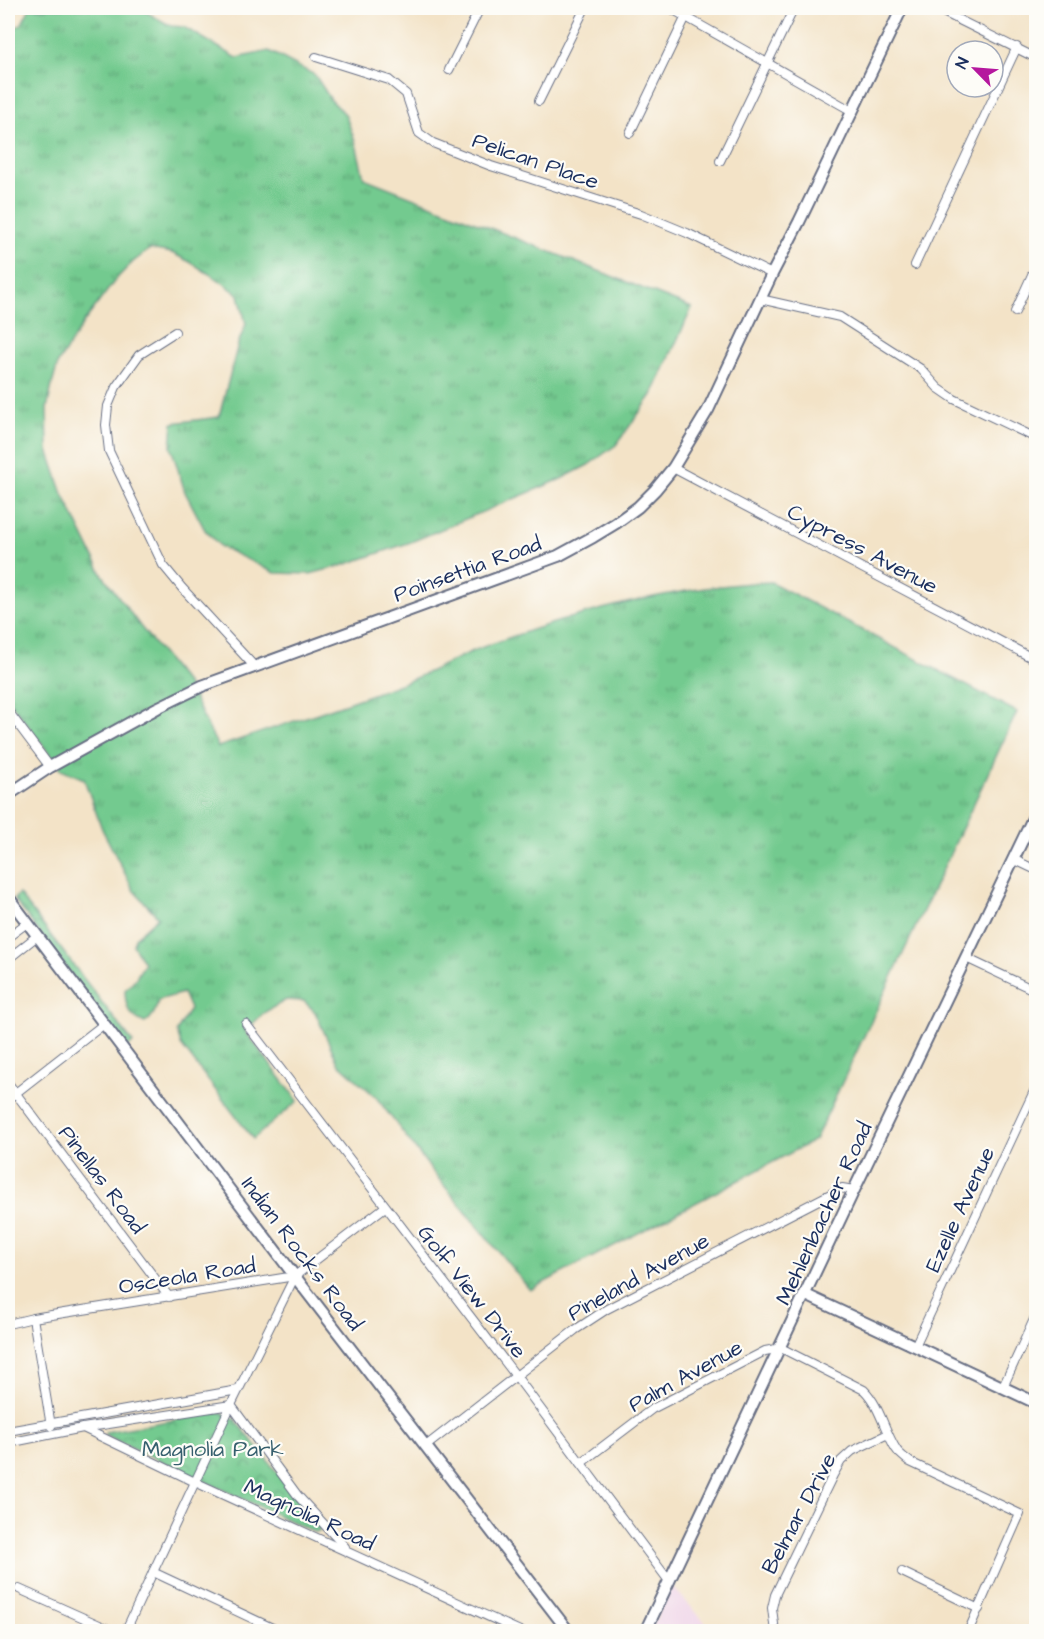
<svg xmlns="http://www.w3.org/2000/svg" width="1044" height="1639" viewBox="0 0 1044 1639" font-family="'Architects Daughter',sans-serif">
	<defs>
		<pattern id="grass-tufts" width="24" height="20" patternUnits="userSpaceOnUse" patternTransform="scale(1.5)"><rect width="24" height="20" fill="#73ca8f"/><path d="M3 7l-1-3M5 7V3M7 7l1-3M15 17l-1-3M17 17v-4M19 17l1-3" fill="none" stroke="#5ea478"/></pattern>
		<pattern id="park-crowns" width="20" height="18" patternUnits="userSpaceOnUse" patternTransform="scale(1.5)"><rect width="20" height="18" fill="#73ca8f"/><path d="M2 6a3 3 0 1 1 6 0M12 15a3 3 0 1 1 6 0" fill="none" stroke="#5ea478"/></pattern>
	</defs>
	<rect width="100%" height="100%" fill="#fdfcf7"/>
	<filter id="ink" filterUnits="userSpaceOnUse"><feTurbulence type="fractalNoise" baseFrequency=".0167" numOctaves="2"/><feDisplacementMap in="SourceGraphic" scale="12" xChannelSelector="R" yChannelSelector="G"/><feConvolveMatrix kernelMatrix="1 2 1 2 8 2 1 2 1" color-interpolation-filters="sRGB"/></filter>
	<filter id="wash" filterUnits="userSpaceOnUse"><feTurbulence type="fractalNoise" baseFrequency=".008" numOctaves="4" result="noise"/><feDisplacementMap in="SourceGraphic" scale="24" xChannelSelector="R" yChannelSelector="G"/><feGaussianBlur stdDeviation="1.35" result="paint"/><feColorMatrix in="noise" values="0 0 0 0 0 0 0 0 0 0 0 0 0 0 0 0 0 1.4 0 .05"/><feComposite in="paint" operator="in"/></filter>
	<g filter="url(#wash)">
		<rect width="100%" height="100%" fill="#f3e3c7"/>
		<polygon fill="#eed0e7" points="672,1586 713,1631 650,1632"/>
		<path fill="url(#grass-tufts)" stroke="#477c76" stroke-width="1.5" d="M30,8H139L171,26L184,27L237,58L269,51L315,75L331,100L345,114L356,144L364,178L692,308L652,395L616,445L588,465L561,479L411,542L344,565L310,574L275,573L221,547L205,530L185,492L171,447L173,423L219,417L238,344L246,324L239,295L219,280L190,262L172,253L150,249L133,262L116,279L84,322L58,363L52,385L47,409L48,450L63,494L102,574L140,626L188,686L218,747C281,725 345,705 408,681C434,671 457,657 483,647C575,613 673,586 771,582L1017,712L815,1140L530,1290L433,1172L376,1097L338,1063L315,1012L304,1001L286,1000L265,1012L245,1031L298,1101L253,1139L181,1045L177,1031L190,1009L183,993L158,1000C156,1011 153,1017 145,1023C129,1017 125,1006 125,990L136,978L144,963L133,945L135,938L158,917L134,891L102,829L84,779L61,769L8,699V30L21,25Z"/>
		<g fill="url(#park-crowns)" stroke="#477c76" stroke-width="1.5">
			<polygon points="19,894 133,1043 127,1048 14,899"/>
			<polygon points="219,1412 235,1419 320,1527 319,1532 314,1532 105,1435 106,1432"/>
		</g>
	</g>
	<g filter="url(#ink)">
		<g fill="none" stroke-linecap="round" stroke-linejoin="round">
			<defs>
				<g id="street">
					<polyline points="670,8 852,111"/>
					<polyline points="935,8 1036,58"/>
					<polyline points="316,57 389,80 406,94 419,133 433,143 491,166 641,214 687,233 772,274"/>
					<polyline points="449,70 480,8"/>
					<polyline points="539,101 585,8"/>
					<polyline points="630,133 690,8"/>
					<polyline points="720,161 794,8"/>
					<polyline points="915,265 1017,47"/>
					<polyline points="760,299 840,317 921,369 938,388 954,399 1036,438"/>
					<polyline points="1015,312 1036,266"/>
					<polyline points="175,332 139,355 116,387 108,406 106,425 109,451 163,565 182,588 254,666"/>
					<polyline points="673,468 1036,660"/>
					<polyline points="8,711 50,767"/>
					<polyline points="1013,859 1036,870"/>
					<polyline points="8,937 27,923"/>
					<polyline points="966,958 1036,991"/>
					<polyline points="8,959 37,936"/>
					<polyline points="246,1024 516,1376 669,1581"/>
					<polyline points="8,1083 169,1297"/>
					<polyline points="8,1099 104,1024"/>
					<polyline points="33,1318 51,1426"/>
					<polyline points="8,1324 33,1318 295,1276 385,1207"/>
					<polyline points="915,1346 1036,1087"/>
					<polyline points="1003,1387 1036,1315"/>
					<polyline points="83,1428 195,1482 522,1632"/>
					<polyline points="8,1431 238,1390"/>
					<polyline points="8,1443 83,1428 231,1405 298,1496 345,1547"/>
					<polyline points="426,1446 575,1330 607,1309 842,1188 854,1190"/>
					<path d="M581,1463L652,1409L765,1351L781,1348L864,1390C880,1406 884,1430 896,1449C899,1454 905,1458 910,1462L1020,1514L968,1632"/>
					<polyline points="153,1572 281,1632"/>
					<polyline points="902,1572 979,1609"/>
					<polyline points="19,1589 115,1632"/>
					<polyline points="125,1632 231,1405 295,1276"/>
					<polyline points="775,1632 772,1608 775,1595 833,1475 841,1461 852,1451 888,1434"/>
				</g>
				<g id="secondary">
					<polyline points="8,795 50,767 157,708 202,686 558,556 593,537 616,523 638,507 655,490 673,468 708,410 772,274 799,222 902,8"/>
					<polyline points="8,897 303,1287 569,1632"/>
					<polyline points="806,1295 1036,1403"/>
					<polyline points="645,1632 854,1190 1036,812"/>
				</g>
			</defs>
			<use href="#street" stroke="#676e83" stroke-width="10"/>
			<use href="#secondary" stroke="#676e83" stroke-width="14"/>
			<use href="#street" stroke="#fff" stroke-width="8"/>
			<use href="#secondary" stroke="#fff" stroke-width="10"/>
		</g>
	</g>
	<g text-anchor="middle" stroke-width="4.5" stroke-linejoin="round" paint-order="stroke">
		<g font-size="22" fill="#1b2f5e" stroke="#fdfcf7">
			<text transform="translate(536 160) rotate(19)" y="8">Pelican Place</text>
			<text transform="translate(863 548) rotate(28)" y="8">Cypress Avenue</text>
			<text transform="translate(467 568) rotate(-20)" y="8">Poinsettia Road</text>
			<text transform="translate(103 1179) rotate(53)" y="8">Pinellas Road</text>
			<text transform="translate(959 1209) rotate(-65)" y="8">Ezelle Avenue</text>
			<text transform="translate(823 1213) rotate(-65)" y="8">Mehlenbacher Road</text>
			<text transform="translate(303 1253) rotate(53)" y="8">Indian Rocks Road</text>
			<text transform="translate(187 1275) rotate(-9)" y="8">Osceola Road</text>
			<text transform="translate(638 1276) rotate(-29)" y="8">Pineland Avenue</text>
			<text transform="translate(473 1291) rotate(52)" y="8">Golf View Drive</text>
			<text transform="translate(685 1375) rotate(-29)" y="8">Palm Avenue</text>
			<text transform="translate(798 1513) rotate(-62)" y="8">Belmar Drive</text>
			<text transform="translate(310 1514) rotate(25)" y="8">Magnolia Road</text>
		</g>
		<g font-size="22" fill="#355e6d" stroke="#fdfcf7">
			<text x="213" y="1456">Magnolia Park</text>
		</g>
	</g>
	<rect width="1044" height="1639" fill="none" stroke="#fdfcf7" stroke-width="30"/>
	<g transform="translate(975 69) rotate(295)"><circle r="28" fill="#fdfcf7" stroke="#a3aaba" stroke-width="1.5"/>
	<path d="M0-4.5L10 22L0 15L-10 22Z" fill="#b5179e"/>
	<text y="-9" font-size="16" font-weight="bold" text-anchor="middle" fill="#1b2f5e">N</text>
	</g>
</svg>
